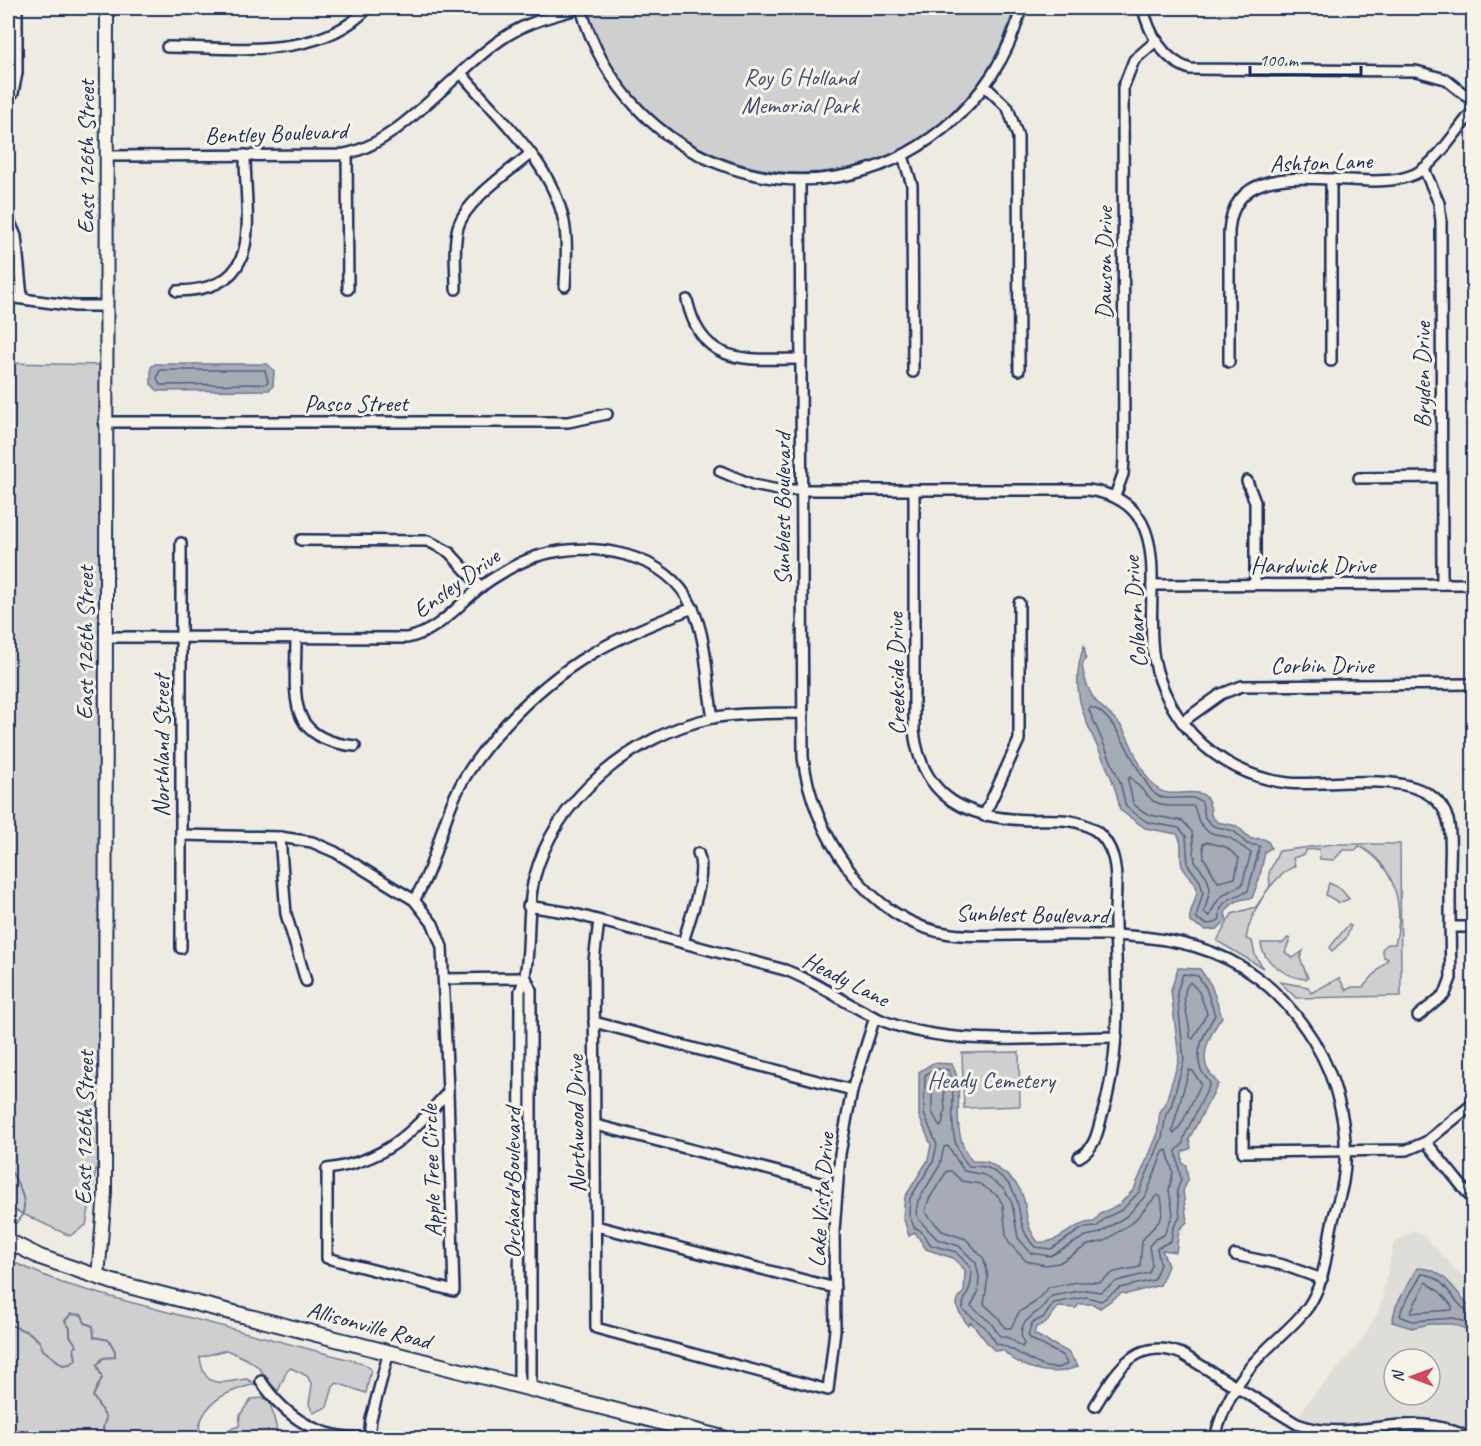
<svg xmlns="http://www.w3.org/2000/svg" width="1481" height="1446" viewBox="0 0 1481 1446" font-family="Caveat,sans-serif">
	<rect width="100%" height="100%" fill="#eeebe2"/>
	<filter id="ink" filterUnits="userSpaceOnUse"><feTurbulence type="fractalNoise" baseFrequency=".0167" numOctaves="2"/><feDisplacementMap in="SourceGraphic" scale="12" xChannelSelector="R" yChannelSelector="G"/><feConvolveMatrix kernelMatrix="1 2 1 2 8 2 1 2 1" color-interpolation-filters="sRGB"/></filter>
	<g filter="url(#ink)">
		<path fill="#deddd8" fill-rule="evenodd" d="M1414,1230L1425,1237L1473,1288V1438H1286L1306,1404L1358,1346L1379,1311L1394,1243ZM1394,1359H1430V1395H1394Z"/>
		<g fill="#cfcfcf" stroke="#757f96" stroke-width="1.5">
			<path d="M586,8H1014C953,230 653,226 586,8Z"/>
			<polygon points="8,363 100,365 98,1159 86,1225 70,1236 8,1207"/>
			<path d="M1334,844H1400L1401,996L1296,998L1280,982L1308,987L1311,993L1339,978L1346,990L1352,987H1363L1388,959L1384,957L1382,949L1388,944H1395C1405,906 1395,865 1359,846L1356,850H1343L1334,860L1320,859L1319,849L1306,850L1305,854L1293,858L1295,866C1270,878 1250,913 1246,939L1252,941L1255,955L1263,968L1217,941L1232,914L1256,907L1270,886L1269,873L1279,851Z"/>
			<polygon points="1329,883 1340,888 1349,899 1339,903 1326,895"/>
			<polygon points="1349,924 1351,926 1346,938 1332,951 1330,947"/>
			<path d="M1288,938L1290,939L1285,952L1293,958L1303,951L1300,958L1308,978L1306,979C1288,978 1262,962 1261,943H1283Z"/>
			<polygon points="1019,1052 1020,1106 964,1108 962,1053"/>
			<path d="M8,1260L62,1283L122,1300L362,1363L371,1369L366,1393L337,1383L333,1387L327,1407L313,1413L309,1404L312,1385L307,1376L291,1368L287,1371L278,1391C269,1383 269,1382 263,1373C255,1361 238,1355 226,1350L200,1357C204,1391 222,1382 247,1379L255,1384C229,1391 206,1399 199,1427L202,1433L212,1436L239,1426L240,1415L251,1399L263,1398L270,1402L279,1438H8Z"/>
		</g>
		<g fill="#a6abb5" stroke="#6e7992" stroke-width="1.5">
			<polygon points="155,364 267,364 274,370 273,386 269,390 158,391 151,384 151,367"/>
			<path d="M1084,646L1086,658L1082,666C1084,677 1088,691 1095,700C1102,709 1114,716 1121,726C1134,745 1139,774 1158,789C1176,803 1210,775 1211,815L1217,822L1237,826L1251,839C1260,838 1268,837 1271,848L1265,852L1259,880L1252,898C1239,899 1231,902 1225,913L1227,920L1217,929L1206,930L1190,922C1188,910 1197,901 1197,890C1196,880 1186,875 1182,866C1179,855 1184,843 1177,834L1145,828L1120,810C1111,749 1060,712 1084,646Z"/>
			<path d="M1178,968L1200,969L1211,985L1222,1017C1213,1029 1200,1052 1207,1068C1210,1074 1215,1079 1218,1084L1189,1139L1191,1148L1182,1152V1163L1186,1165L1188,1180L1183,1191L1187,1222L1179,1230L1176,1252L1162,1250L1168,1266L1160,1285L1127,1294L1122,1293L1100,1308L1093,1304H1079L1076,1308L1058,1307L1047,1322L1036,1327L1034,1334L1068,1352L1078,1366C1055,1378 1021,1370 1003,1350L995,1351C986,1342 979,1332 971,1322L968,1325C960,1313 950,1304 964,1292L965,1270L953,1258L926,1249L915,1232L909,1236L903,1216L905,1197L928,1160L931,1145L919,1116V1072L933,1063L952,1064C968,1095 946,1128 972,1161C991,1161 987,1161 1001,1171C1038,1195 1016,1215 1038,1242C1060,1245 1071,1222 1094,1222L1101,1213L1119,1205L1134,1189L1157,1136L1160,1112L1165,1105L1179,1059L1171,990Z"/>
			<path d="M1417,1268C1447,1268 1453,1292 1473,1309V1332L1453,1324H1429L1412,1328L1392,1322L1396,1306Z"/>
		</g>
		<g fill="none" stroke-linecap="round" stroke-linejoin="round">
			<g stroke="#536181" stroke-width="1.5">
				<polygon points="160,370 265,370 268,382 265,384 160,385 157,378"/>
				<path d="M1090,707C1116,711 1135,772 1153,792C1167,806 1187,791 1202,802L1205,818L1213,826L1234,831L1247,844L1260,846L1248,891C1235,897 1217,900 1220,919L1215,923L1206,924L1196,918L1203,892L1200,881L1188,865L1186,836L1179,828L1147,822L1126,807L1120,782L1089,710Z"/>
				<path d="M1130,777L1153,801L1166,806H1194L1199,822L1208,832L1230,838L1251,853L1242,885C1225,892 1216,898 1210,916L1204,913L1210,889L1207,877L1195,862L1192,832L1183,821L1150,815L1140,810L1133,803L1128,780Z"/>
				<polygon points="1207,842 1226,847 1239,858 1235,878 1218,882 1204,858 1203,844"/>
				<path d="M1183,974L1198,976L1206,988L1215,1015C1206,1030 1195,1049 1200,1067C1201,1073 1208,1078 1210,1084L1184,1137L1183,1144L1176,1151L1181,1180L1177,1190L1180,1217L1173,1228L1171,1241L1157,1248L1160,1264L1154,1280L1120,1288L1101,1301L1087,1297L1054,1303L1044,1317L1032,1323L1028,1335L1031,1339L1063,1356L1067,1364C1044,1379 1017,1346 997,1344L985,1327L963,1310C961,1296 976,1290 970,1267L956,1252L931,1245L920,1230L914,1227L909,1215L910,1198L933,1162L937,1145L924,1114L925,1075L935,1069L949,1070C960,1103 941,1136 969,1166C974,1167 983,1165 988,1168C1033,1192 1008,1219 1035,1247L1051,1249L1083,1228L1097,1227L1104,1219L1123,1209L1139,1192L1162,1138L1166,1114L1171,1107L1184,1060L1177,992Z"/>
				<path d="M1190,982L1199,992L1207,1013L1193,1039L1190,1037C1191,1020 1177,996 1190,982Z"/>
				<polygon points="1189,1070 1193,1071 1201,1084 1182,1123 1174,1134 1172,1131"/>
				<polygon points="940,1076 943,1079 945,1110 942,1125 940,1127 932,1112 932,1079"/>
				<path d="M948,1146L964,1171L984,1175L1004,1189L1012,1203L1018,1238L1031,1253L1050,1256L1086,1236L1100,1233L1128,1215L1146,1195L1163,1152L1167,1150L1173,1173L1169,1190L1173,1214L1164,1235L1155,1239L1149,1246L1152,1265L1149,1273L1117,1281L1101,1292L1086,1290L1052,1296C1046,1300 1044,1308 1038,1311C1026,1320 1016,1327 1024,1344L1022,1347L1009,1338L1000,1336L990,1322L971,1306L978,1293L979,1277L976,1263L959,1246L937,1239L919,1220L916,1213L918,1201L940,1165L944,1147Z"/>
				<path d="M951,1171L962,1181L980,1184L998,1196L1003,1205L1006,1235L1010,1244L1026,1261L1045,1265L1059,1263L1088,1245L1105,1241L1134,1221L1157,1195L1161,1197C1167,1225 1154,1222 1142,1241L1140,1267L1114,1272L1100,1282H1078L1049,1287L1034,1303L1019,1312L1011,1328H1005L998,1317L984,1304L988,1277L984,1259L966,1239L942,1231L925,1212L929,1199L947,1171Z"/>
				<polygon points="1426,1282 1441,1293 1452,1306 1452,1310 1410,1313"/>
				<path d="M1474,1313C1455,1311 1446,1274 1422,1274L1402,1308L1400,1316L1412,1321L1454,1318L1474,1325"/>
			</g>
			<g stroke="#6e7992" stroke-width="2">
				<path d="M8,1172L12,1173C20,1188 34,1210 13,1225"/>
				<polyline points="8,1324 30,1333 40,1342 43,1350 63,1365 70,1364 76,1360 74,1348 77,1346 70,1336 70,1328 65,1321 71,1314 82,1315 85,1323 93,1326 94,1337 109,1340 115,1351 115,1357 103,1358 97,1365 102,1378 93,1396 106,1418 103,1428 106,1434 120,1438"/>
			</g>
			<defs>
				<g id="street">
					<path d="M581,8C625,167 813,235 944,128C981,98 1010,55 1021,8"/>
					<path d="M1143,8C1149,33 1163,60 1190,69L1416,71L1445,79L1474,102"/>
					<path d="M167,47C232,47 318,61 368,8"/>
					<path d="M461,73C498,118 552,162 564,222C568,243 566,265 565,286"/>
					<polyline points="985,86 1008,108 1018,137 1019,370"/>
					<polyline points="13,93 17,73 17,8"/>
					<polyline points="347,154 348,289"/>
					<path d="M107,156L338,155C398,149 456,67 508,35C530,21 556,15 581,8"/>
					<polyline points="903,156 912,185 913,372"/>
					<polyline points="1424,169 1439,203 1441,221 1442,584"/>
					<polyline points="1331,179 1331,361"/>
					<path d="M800,180L803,757C812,833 868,923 951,934C972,937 995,935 1016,935C1137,935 1239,922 1313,1040C1338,1080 1351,1135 1343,1182C1340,1198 1334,1213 1331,1229C1326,1257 1324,1283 1308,1307C1295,1325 1277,1338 1262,1354C1238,1378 1223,1406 1215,1438"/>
					<polyline points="9,220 16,236 22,297"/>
					<path d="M456,289C456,269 453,246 458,227C466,200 509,172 530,154"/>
					<path d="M177,291C267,290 245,220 245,155"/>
					<polyline points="8,297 75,306 105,306"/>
					<path d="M687,300C702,367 745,359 801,359"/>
					<path d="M1229,362V231C1236,141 1362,199 1415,174C1436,164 1458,128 1474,110"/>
					<polyline points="104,422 568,422 607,414"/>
					<path d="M720,471L753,485L778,490H1088C1180,502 1142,598 1154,659C1160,688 1173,713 1193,735C1217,761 1252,779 1288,783C1333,788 1432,763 1448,820C1452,835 1450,854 1450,870C1450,906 1450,942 1451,978L1445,994L1418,1016"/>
					<polyline points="1359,478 1441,477"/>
					<polyline points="1247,481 1255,502 1255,584"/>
					<path d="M914,490V731C922,799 968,819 1030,820C1052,820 1077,817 1096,831C1104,837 1110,847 1113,857C1119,879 1114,903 1115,925C1117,993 1122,1053 1101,1119C1097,1135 1094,1149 1079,1157"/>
					<polyline points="1115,496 1123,474 1124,459 1123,88 1134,60 1157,40"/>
					<polyline points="301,540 428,541 449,552 481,587"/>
					<polyline points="181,543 181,948"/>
					<polyline points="1152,585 1474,584"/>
					<path d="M107,637L407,638C443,631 463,597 492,579C508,569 523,560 541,555C592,540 668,553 692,607C708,640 706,682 713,718"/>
					<path d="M296,638C296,695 284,739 355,746"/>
					<polyline points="1182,722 1221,694 1242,686 1474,684"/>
					<polyline points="984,816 1019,740 1019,603"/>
					<polyline points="181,835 280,837 312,842 335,852 414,900 433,924 442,947 448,1092"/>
					<polyline points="280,837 286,914 306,981"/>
					<path d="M414,900C435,868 439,829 456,794C468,768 486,746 506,724C564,661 614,638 693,608"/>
					<path d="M528,906L571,913L785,970C821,983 850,1008 886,1022C956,1048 1043,1037 1117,1037"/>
					<polyline points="599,921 594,961 596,1328 828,1390 835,1330 834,1231 840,1154 852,1090 875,1017"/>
					<polyline points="1450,927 1474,927"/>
					<path d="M683,943C689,919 708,875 698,853"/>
					<polyline points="526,978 531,990 531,1389"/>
					<polyline points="444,979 526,978"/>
					<polyline points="594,1022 852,1090"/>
					<path d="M448,1092L454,1291L327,1258V1169C386,1161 410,1134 448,1092Z"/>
					<polyline points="1243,1094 1243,1152 1407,1150 1426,1142 1474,1103"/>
					<polyline points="596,1125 836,1187"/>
					<polyline points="1426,1142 1474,1201"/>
					<polyline points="596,1226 835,1288"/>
					<polyline points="1235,1255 1283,1265 1322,1279"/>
					<path d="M261,1381C285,1417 318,1438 362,1438"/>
					<path d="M519,1385L520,991C533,962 525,914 534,879C555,798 633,735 712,718C742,712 773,714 803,713"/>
					<path d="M1095,1406C1116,1372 1135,1335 1182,1354L1297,1424C1356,1446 1409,1405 1469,1438"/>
					<polyline points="369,1438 371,1419 388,1355"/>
				</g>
				<polyline id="secondary" points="98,1277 105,1193 107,8"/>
				<polyline id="primary" points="8,1241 40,1257 113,1282 723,1438"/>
			</defs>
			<use href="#street" stroke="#1b2f5e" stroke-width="14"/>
			<use href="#secondary" stroke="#1b2f5e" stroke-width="16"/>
			<use href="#primary" stroke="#1b2f5e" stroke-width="18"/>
			<use href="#street" stroke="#f7f3e8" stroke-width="9"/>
			<use href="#secondary" stroke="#f7f3e8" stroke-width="12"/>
			<use href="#primary" stroke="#f7f3e8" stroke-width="14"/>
		</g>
	</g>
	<g text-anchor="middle" stroke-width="6" stroke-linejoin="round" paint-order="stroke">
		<g font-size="24" fill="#3f4f75" stroke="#f7f3e8">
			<text x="800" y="85">Roy G Holland<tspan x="800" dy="28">Memorial Park</tspan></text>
			<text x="991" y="1088">Heady Cemetery</text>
		</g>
		<g font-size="24" fill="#1b2f5e" stroke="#f7f3e8">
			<text transform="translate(276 133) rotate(-2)" y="8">Bentley Boulevard</text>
			<text transform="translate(86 157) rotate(-90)" y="8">East 126th Street</text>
			<text transform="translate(1321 162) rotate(-2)" y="8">Ashton Lane</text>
			<text transform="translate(1104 263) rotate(-90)" y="8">Dawson Drive</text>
			<text transform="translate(1422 375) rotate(-90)" y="8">Bryden Drive</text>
			<text x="356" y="411">Pasco Street</text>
			<text transform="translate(782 509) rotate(-90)" y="8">Sunblest Boulevard</text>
			<text x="1313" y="573">Hardwick Drive</text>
			<text transform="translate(456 583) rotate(-36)" y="8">Ensley Drive</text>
			<text transform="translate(1135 612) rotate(-94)" y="8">Colbarn Drive</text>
			<text transform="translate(85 643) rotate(-90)" y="8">East 126th Street</text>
			<text x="1322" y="673">Corbin Drive</text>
			<text transform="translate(896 674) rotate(-91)" y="8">Creekside Drive</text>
			<text transform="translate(161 746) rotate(-90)" y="8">Northland Street</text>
			<text transform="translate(1032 914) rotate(1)" y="8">Sunblest Boulevard</text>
			<text transform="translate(846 979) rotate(27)" y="8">Heady Lane</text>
			<text transform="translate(576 1124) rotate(-91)" y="8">Northwood Drive</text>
			<text transform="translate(84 1128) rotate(-89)" y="8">East 126th Street</text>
			<text transform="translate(431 1171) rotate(-92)" y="8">Apple Tree Circle</text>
			<text transform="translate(512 1183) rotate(-90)" y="8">Orchard Boulevard</text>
			<text transform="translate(821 1200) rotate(-86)" y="8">Lake Vista Drive</text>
			<text transform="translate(369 1325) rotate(15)" y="8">Allisonville Road</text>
		</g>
	</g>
	<rect width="1481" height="1446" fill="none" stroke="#f7f3e8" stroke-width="30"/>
	<rect x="15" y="15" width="1451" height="1416" fill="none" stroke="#1b2f5e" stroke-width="2" filter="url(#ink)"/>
	<g transform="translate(1412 1377) rotate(270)"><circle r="28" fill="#f7f3e8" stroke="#9fa5b1" stroke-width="1.5"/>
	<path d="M0-4.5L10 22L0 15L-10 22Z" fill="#d1495b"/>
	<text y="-9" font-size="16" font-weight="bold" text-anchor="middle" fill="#1b2f5e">N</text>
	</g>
	<path d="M1250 66v9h111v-9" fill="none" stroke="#1b2f5e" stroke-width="3"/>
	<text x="1259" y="66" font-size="18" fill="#1b2f5e" stroke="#f7f3e8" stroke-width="4.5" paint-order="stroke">100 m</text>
</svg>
